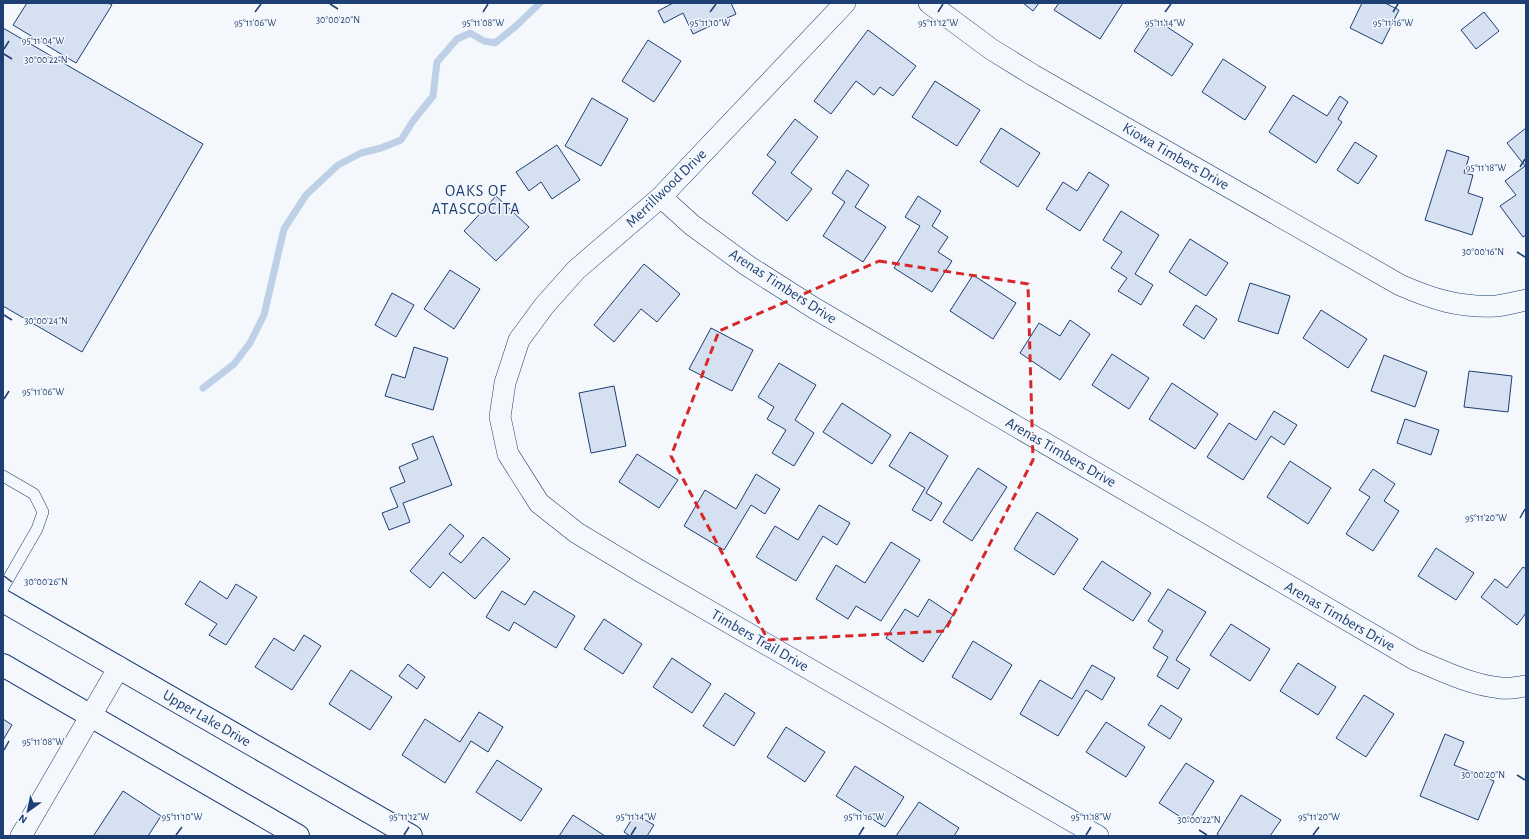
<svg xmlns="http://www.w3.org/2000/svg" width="1529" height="839" viewBox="0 0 1529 839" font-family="'Alegreya Sans',sans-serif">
	<rect width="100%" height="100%" fill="#f4f7fb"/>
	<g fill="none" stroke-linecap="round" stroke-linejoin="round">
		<polyline stroke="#bed0e5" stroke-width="7" points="203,388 234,364 250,343 264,315 284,229 306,195 338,165 361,153 381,148 401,140 413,121 433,96 437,62 457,39 470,33 484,41 495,43 516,26 540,3"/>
	</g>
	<g fill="#d5e0f0" stroke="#1d3f73">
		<polygon points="27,3 108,3 112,5 76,63 13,25"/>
		<polygon points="673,3 731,3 736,14 693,34 683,13 664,23 658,11"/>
		<polygon points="1023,3 1039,3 1033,11"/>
		<polygon points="1059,3 1123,3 1100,39 1054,10"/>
		<polygon points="1362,3 1385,3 1399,10 1382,44 1350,28"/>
		<polygon points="1484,12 1499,31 1476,49 1461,30"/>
		<polygon points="1155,19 1193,44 1172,76 1134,51"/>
		<polygon points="3,28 203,144 82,352 3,306"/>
		<polygon points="868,30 916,66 893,96 880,87 874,95 856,81 831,114 814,101"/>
		<polygon points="648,40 681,61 654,102 622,81"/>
		<polygon points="1223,59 1266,87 1245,120 1202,92"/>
		<polygon points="935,81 980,110 957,146 912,117"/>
		<polygon points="1293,95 1327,116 1340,96 1348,102 1338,119 1342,122 1316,163 1269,132"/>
		<polygon points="592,98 628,119 601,166 565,146"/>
		<polygon points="795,119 818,137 791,173 812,189 787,221 752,193 776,162 767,155"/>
		<polygon points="1001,128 1040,153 1018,187 980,162"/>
		<polygon points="1526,128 1526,235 1523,237 1500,206 1516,195 1505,181 1525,166 1507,143"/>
		<polygon points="1355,142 1377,156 1358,184 1337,170"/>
		<polygon points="557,145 580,180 552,199 541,182 529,191 516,172"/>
		<polygon points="1447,150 1469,157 1464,173 1473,175 1468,193 1483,198 1472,235 1425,220"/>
		<polygon points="847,170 869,185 855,207 886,227 863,262 823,236 845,202 832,193"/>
		<polygon points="1089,172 1109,185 1080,231 1046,209 1063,182 1077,191"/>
		<polygon points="496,196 529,227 496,261 464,231"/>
		<polygon points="918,196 941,211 932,226 948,237 938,252 952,261 932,292 894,268 920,226 905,217"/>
		<polygon points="1121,211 1159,235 1135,274 1153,285 1141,305 1118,291 1127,278 1111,268 1122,252 1103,240"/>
		<polygon points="1190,239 1228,263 1206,296 1169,272"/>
		<polygon points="644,264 680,294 657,322 641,309 614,342 594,325"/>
		<polygon points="450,270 480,289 454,329 424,309"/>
		<polygon points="973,275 1016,303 993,339 950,311"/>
		<polygon points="1250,283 1290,296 1278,334 1238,321"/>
		<polygon points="392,293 414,305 396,337 375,325"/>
		<polygon points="1196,305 1217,319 1204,339 1183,325"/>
		<polygon points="1321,310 1367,339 1348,368 1303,338"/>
		<polygon points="1070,320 1090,334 1060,380 1020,353 1039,323 1060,336"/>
		<polygon points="711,328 753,350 732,391 689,369"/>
		<polygon points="414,347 448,358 433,410 385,396 392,374 405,378"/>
		<polygon points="1112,354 1149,378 1129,409 1092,385"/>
		<polygon points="1384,355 1427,372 1415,407 1371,391"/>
		<polygon points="779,363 816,385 795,420 814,433 794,466 772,453 786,430 767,419 774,407 758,397"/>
		<polygon points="1469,371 1512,376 1508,412 1464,407"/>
		<polygon points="1172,383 1218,414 1195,449 1149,419"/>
		<polygon points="614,386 626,446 591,453 579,393"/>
		<polygon points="842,403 891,435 872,464 823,432"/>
		<polygon points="1274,411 1297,425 1284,445 1271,436 1243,480 1207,457 1229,423 1256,440"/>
		<polygon points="1405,419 1439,430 1431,455 1397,443"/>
		<polygon points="910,432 948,456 926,493 942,503 931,521 912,510 925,488 889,466"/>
		<polygon points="433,436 452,485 403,503 410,522 389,530 382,513 398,507 390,488 405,482 399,467 418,459 412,444"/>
		<polygon points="637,454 678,480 659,508 619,482"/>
		<polygon points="1290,461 1331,488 1308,524 1267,497"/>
		<polygon points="978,468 1007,487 972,541 943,522"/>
		<polygon points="1373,469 1395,484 1384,501 1399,511 1373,551 1346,534 1370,497 1359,490"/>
		<polygon points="756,474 780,489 765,514 751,505 724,550 684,526 705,490 736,509"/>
		<polygon points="819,505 850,523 837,545 823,536 796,581 756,557 775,526 798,540"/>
		<polygon points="1037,512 1078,539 1054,575 1014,549"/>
		<polygon points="450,524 464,536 449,554 461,563 483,537 510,559 475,599 443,572 430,588 410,571"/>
		<polygon points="891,542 920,560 881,621 856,606 848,619 816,599 836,565 865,583"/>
		<polygon points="1436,548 1474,573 1456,600 1418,576"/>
		<polygon points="1102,561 1151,593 1133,621 1083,589"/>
		<polygon points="1523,567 1526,569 1526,613 1517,625 1481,597 1495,579 1507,588"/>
		<polygon points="200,581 227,599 236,584 257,597 226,645 209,635 217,624 185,604"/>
		<polygon points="1168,589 1206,612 1176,660 1190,669 1178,689 1157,676 1168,657 1153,648 1163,631 1148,621"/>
		<polygon points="502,591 525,605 534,591 575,616 556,648 514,622 509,631 486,617"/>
		<polygon points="929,599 953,615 923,662 886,638 905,609 918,617"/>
		<polygon points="604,619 642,644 623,674 584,649"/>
		<polygon points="1231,624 1270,649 1250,681 1210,655"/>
		<polygon points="304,635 321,646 292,690 255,667 274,638 294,651"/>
		<polygon points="973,641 1012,665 991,700 952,677"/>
		<polygon points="672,658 711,684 692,713 653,687"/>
		<polygon points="1298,663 1336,687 1318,715 1280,691"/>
		<polygon points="408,664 425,677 417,689 399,676"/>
		<polygon points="1092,665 1115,678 1102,700 1086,690 1058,736 1020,714 1040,680 1072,699"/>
		<polygon points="351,670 392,697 370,730 329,704"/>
		<polygon points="725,693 755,713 734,746 703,726"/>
		<polygon points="1364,695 1394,714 1366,757 1336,738"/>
		<polygon points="1161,705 1182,719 1170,739 1148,725"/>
		<polygon points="479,712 503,727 488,752 471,741 445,783 402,755 425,719 460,742"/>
		<polygon points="3,719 12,725 3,740"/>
		<polygon points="1106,722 1145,747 1126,777 1086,752"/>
		<polygon points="786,727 825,752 805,782 767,757"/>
		<polygon points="1445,734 1464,742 1454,765 1494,781 1478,820 1420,796"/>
		<polygon points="497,760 542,789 521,821 476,792"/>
		<polygon points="1186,763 1214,781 1188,822 1159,803"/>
		<polygon points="855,766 904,797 885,827 836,796"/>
		<polygon points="123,791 161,816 148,836 95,836 94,835"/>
		<polygon points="1241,795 1281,820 1270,836 1220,836 1217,834"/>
		<polygon points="919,802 959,828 954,836 896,836"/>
		<polygon points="635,814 654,825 647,836 630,836 624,832"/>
		<polygon points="573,815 605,836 559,836"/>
	</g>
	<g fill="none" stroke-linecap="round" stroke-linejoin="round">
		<defs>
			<polyline id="service" points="3,476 34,494 43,512 37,529 3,588"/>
			<g id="minor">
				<polyline points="845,3 661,197 576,270 544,306 519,340 505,383 500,417 508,454 539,503 577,533 640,571 1098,836"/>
				<path d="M929,3L991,49L1033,75L1400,285C1432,299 1460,308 1496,306C1506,305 1516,302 1526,300"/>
				<path d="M661,197L692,225L748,266L814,308L1414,659C1440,670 1473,686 1501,688C1509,689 1518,687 1526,686"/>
				<polyline points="21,836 119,667"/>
			</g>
			<g id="tertiary">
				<polyline points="3,601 411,836"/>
				<polyline points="3,665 298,836"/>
			</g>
		</defs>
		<use href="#service" stroke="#1d3f73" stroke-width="12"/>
		<use href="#minor" stroke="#1d3f73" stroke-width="22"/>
		<use href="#tertiary" stroke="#1d3f73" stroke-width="24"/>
		<use href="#service" stroke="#f4f7fb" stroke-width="11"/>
		<use href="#minor" stroke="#f4f7fb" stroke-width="21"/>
		<use href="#tertiary" stroke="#f4f7fb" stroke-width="22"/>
	</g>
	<path fill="none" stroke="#d62828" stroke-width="3" stroke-dasharray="8 5" stroke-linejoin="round" d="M879,261L1028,284L1033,460L945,631L768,640L671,456L719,331Z"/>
	<path fill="none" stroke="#1d3f73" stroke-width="1.5" d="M330,4L338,9M255,12L261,4M483,12L488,4M710,12L716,4M938,12L943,4M1165,12L1171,4M1393,12L1398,4M4,49L9,41M4,54L12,59M1520,167L1525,159M1517,252L1525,257M4,315L12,320M4,399L9,391M1520,518L1525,509M4,576L12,582M4,750L9,741M1517,775L1525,780M1199,830L1207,835M176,835L182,827M404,835L409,827M631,835L636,827M859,835L864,827M1086,835L1091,827M1313,835L1319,827"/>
	<g text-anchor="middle" stroke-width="3" stroke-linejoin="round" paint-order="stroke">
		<g font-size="15" fill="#1d3f73" stroke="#f4f7fb">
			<text transform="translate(1176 156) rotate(30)" y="5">Kiowa Timbers Drive</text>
			<text transform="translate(666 188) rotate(-44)" y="5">Merrillwood Drive</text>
			<text transform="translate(783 286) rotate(33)" y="5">Arenas Timbers Drive</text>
			<text transform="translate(1061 452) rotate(30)" y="5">Arenas Timbers Drive</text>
			<text transform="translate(1340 616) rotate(30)" y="5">Arenas Timbers Drive</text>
			<text transform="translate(760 640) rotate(30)" y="5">Timbers Trail Drive</text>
			<text transform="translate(207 718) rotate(30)" y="5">Upper Lake Drive</text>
		</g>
		<g font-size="16" letter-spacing="1" fill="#1d3f73" stroke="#f4f7fb">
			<text x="476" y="196">OAKS OF<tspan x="476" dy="18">ATASCOCITA</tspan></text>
		</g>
	</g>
	<g font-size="10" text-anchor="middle" fill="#1d3f73" stroke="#f4f7fb" stroke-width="3" stroke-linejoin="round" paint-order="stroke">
		<text x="338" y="23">30°00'20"N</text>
		<text x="710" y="26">95°11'10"W</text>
		<text x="255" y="26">95°11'06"W</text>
		<text x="483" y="26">95°11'08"W</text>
		<text x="938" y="26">95°11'12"W</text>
		<text x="1165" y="26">95°11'14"W</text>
		<text x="1393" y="26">95°11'16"W</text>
		<text x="43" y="44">95°11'04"W</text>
		<text x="46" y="63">30°00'22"N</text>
		<text x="1486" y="171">95°11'18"W</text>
		<text x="1483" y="255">30°00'16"N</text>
		<text x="46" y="324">30°00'24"N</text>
		<text x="43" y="395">95°11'06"W</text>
		<text x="1486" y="521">95°11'20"W</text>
		<text x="46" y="585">30°00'26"N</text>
		<text x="43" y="745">95°11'08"W</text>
		<text x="1483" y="778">30°00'20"N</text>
		<text x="182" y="820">95°11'10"W</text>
		<text x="409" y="820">95°11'12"W</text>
		<text x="636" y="820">95°11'14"W</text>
		<text x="864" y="820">95°11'16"W</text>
		<text x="1091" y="820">95°11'18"W</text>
		<text x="1319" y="820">95°11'20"W</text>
		<text x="1199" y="823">30°00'22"N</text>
	</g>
	<rect width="1529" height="839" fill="none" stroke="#1d3f73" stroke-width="8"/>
	<g transform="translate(28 811) rotate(213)" stroke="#f4f7fb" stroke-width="3" paint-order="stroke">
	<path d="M0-3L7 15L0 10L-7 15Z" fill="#1d3f73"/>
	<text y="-6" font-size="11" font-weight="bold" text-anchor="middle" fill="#1d3f73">N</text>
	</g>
</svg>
